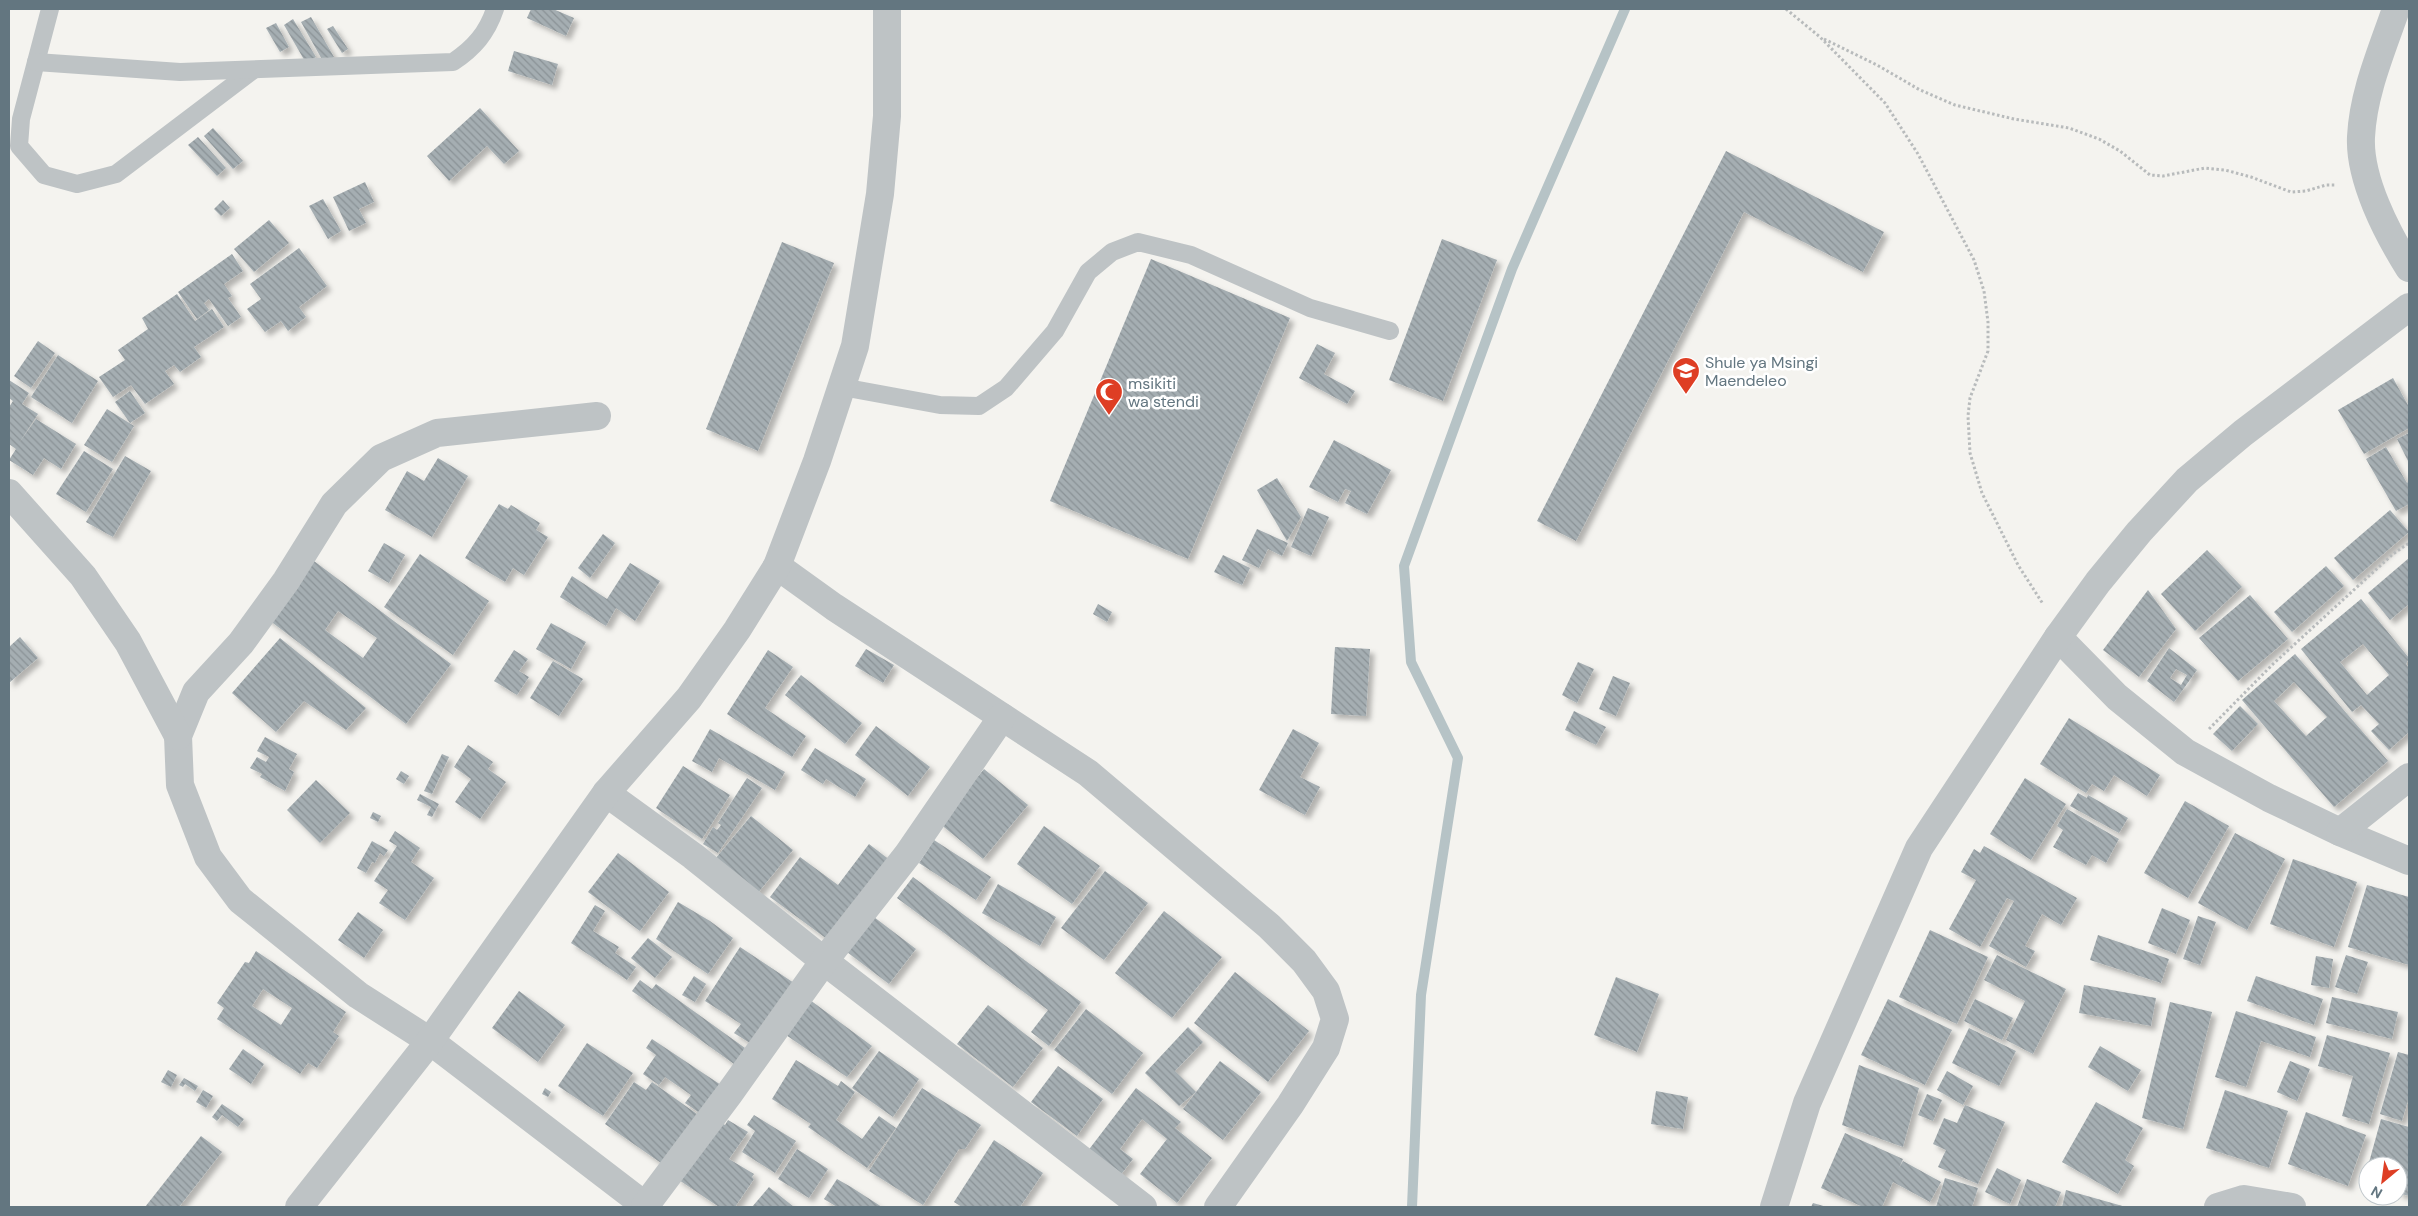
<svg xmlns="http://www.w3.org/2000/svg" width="2418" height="1216" viewBox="0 0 2418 1216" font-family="'DM Sans',sans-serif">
	<defs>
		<pattern id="building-back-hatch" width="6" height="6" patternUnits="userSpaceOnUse" patternTransform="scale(1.25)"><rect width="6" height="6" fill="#a5aeb2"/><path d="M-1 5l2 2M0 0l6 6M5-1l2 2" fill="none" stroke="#8a9296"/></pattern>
		<filter id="shadow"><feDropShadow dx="4.5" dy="4.5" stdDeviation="2.5" flood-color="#0004"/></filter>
	</defs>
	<rect width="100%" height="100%" fill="#f4f3ef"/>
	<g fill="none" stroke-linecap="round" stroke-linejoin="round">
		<polyline stroke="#b6c3c6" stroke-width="10" points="1412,1207 1421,995 1458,758 1411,662 1404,566 1512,269 1625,9"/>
	</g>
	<g fill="url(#building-back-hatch)" fill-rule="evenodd" filter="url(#shadow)">
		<polygon points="531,9 553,9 574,18 566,36 527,18"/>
		<polygon points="311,17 334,57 324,63 301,22"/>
		<polygon points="293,19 316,57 306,63 284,25"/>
		<polygon points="276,23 289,47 280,52 266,28"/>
		<polygon points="333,26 348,49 342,53 327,29"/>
		<polygon points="514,51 558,64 552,85 508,71"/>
		<polygon points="480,108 519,151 504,164 487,146 449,181 427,156"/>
		<polygon points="213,128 243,161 233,169 204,136"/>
		<polygon points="198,137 226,168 217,176 188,145"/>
		<polygon points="1726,151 1884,232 1863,272 1744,212 1576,541 1537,521"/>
		<polygon points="365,182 374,202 359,209 366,223 349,231 333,197"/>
		<polygon points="323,199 341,231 328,239 309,206"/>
		<polygon points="223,200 230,208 221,216 214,209"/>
		<polygon points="269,220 289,243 254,272 234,249"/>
		<polygon points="1442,239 1497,260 1443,401 1389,380"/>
		<polygon points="782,242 834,263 758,451 706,429"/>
		<polygon points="299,248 327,286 299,307 306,317 288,331 281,321 265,332 247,309 261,299 250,284"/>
		<polygon points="232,254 243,271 224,284 232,296 228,298 241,317 228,326 209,299 204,303 209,310 197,319 178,292"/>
		<polygon points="1151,259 1290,318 1188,559 1050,501"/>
		<polygon points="177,294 195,321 212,309 224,327 194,347 201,357 180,372 174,365 165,371 174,384 145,404 131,385 113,397 99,377 125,360 118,350 148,329 142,318"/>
		<polygon points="38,341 55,353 31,388 14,376"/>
		<polygon points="1317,344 1335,353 1324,374 1355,391 1347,404 1299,378"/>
		<polygon points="58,355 98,381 72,423 31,397"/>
		<polygon points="2393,378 2409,407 2409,428 2364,454 2338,410"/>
		<polygon points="9,380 29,393 22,404 38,414 19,443 36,419 76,444 61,469 44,458 33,475 9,460 16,449 9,444 9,407 13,401 9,398"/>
		<polygon points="130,391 145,413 130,423 115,402"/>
		<polygon points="107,409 134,426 112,462 84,445"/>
		<polygon points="2409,433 2409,463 2397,439"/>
		<polygon points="1334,440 1391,470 1367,514 1345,503 1351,491 1345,489 1338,502 1309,487"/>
		<polygon points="2386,447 2407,483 2409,481 2409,504 2396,511 2366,459"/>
		<polygon points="84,451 113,469 86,512 56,494"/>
		<polygon points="125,456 151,471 113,537 86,522"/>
		<polygon points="438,458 468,476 432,537 385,510 407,471 424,481"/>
		<polygon points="1277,478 1301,517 1287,541 1257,490"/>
		<polygon points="499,504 508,509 511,505 540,523 536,530 548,537 524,575 513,568 505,582 465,558"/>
		<polygon points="1308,508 1329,517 1311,556 1291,547"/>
		<polygon points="2390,510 2409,532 2353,580 2334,558"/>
		<polygon points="1257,529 1288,543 1282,556 1268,549 1259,568 1242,560"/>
		<polygon points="603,534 615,543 590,578 578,568"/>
		<polygon points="384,543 405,555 389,583 368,571"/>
		<polygon points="2207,550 2242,587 2195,631 2161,594"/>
		<polygon points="420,554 489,601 453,655 384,607"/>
		<polygon points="1223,555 1250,568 1242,585 1214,572"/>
		<path d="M310,558L451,664L406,724L265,617ZM338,611L377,638L363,658L325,630Z"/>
		<polygon points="2409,558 2409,604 2390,620 2368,593"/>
		<polygon points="630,563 660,581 635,621 616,608 606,626 560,597 572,576 607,599"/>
		<polygon points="2326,566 2344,586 2292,632 2274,612"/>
		<polygon points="2148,590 2176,629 2139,677 2103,650"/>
		<polygon points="2250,595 2288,639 2238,681 2199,638"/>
		<path d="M2361,599L2409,658L2406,664L2409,668V732L2389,750L2371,731L2379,724L2361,705L2352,712L2301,649ZM2363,644L2389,675L2367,695L2340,662Z"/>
		<polygon points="1098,604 1112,612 1107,622 1093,614"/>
		<polygon points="551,623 586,642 571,669 536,649"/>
		<polygon points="20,637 38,658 9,683 9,647"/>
		<polygon points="280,638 366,708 346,730 304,701 276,732 232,693"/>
		<polygon points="1335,647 1370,649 1366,716 1331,714"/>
		<path d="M2169,648L2197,670L2174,702L2147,681ZM2176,669L2187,675L2181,685L2170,678Z"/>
		<polygon points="866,649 894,665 883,683 855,666"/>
		<polygon points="514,650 528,659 519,671 529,677 517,695 494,681"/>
		<polygon points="768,650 793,667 765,708 806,736 792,757 727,714"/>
		<path d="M2295,654L2388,761L2334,807L2242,700ZM2294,682L2327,717L2306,736L2274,701Z"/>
		<polygon points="553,661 583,679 559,716 530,698"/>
		<polygon points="1578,662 1594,669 1577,703 1562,695"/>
		<polygon points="801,675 862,723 845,744 785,695"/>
		<polygon points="1613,676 1630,683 1616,716 1599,709"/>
		<polygon points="2240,706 2258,724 2232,751 2213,734"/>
		<polygon points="1574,711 1606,727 1596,745 1565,730"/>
		<polygon points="2069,718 2160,775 2147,796 2114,775 2104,791 2092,784 2086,793 2040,764"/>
		<polygon points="876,726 930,767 908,796 855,755"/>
		<polygon points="710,729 785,772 775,790 719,758 712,772 692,761"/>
		<polygon points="1293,729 1319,743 1300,777 1320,787 1305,815 1259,790"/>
		<polygon points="265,737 297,754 289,769 294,772 285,791 260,777 262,774 250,768 257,757 266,762 269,757 257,751"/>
		<polygon points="468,745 493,762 488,769 506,782 480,819 455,802 471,779 454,767"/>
		<polygon points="815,748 866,779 855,797 826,779 823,784 801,770"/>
		<polygon points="442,754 449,757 432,794 424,791"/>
		<polygon points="683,766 730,795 702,839 656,808"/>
		<polygon points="984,769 1028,805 983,859 939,823"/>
		<polygon points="401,771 409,776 404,784 396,779"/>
		<polygon points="747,778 762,788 718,853 703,844 713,827 717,830 721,825 718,823"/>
		<polygon points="2025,778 2066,804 2031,860 1990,834"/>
		<polygon points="316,780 350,813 320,843 287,810"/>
		<polygon points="2078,793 2087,798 2088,795 2128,818 2119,833 2070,806"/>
		<polygon points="420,794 439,804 432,817 427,815 431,807 417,800"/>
		<polygon points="2185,801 2229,826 2188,898 2144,873"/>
		<polygon points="2067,809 2119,839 2106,863 2092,855 2086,865 2053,847 2063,830 2057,826"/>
		<polygon points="373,812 381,816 378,822 370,818"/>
		<polygon points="751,816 793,850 757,894 715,859"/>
		<polygon points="1044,826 1100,866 1072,904 1017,864"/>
		<polygon points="395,831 420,848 411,862 434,878 405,920 379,903 388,890 374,881 397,846 389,841"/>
		<polygon points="2235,833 2285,859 2247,930 2198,903"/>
		<polygon points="934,840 991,877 976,900 919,863"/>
		<polygon points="372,841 388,850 384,856 380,853 375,863 372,862 366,873 357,868"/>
		<polygon points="869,844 891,861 831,942 770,897 800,857 838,885"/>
		<polygon points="1984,846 2077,898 2061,925 2042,914 2025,946 2035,951 2026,967 1989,946 2014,901 2007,898 1980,947 1949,929 1976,880 1961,872 1974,849 1980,853"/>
		<polygon points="618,853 669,892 640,931 588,892"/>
		<polygon points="2293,859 2357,882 2334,947 2270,924"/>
		<polygon points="1105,871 1148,903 1104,960 1061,928"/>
		<polygon points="913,877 1081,1002 1049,1046 1031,1032 1048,1010 897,898"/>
		<polygon points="998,884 1056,917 1040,946 982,913"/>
		<polygon points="2367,885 2409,897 2409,965 2348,947"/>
		<polygon points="678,902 710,921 733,938 708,974 656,939"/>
		<polygon points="595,905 605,911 593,931 619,947 615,953 636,967 627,980 571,943"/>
		<polygon points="2162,908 2190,920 2176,954 2148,943"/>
		<polygon points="1164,911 1222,957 1172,1018 1115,973"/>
		<polygon points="358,912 383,930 364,958 338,940"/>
		<polygon points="2198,916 2216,922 2200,965 2183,959"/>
		<polygon points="874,917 916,949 889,984 847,952"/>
		<polygon points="1930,930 1988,957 1957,1024 1899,997"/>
		<polygon points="2098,935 2169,959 2161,983 2090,960"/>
		<polygon points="648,938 672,957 655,978 631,958"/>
		<polygon points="740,947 794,983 753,1045 734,1033 741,1024 705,1001"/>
		<path d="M256,951L346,1012L333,1032L339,1036L317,1068L308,1063L300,1074L217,1019L224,1008L217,1003L245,962L249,963ZM263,989L292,1008L281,1025L252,1006Z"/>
		<polygon points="1997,955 2066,989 2033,1054 2006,1040 2025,1001 1984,980"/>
		<polygon points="2346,955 2368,962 2357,994 2335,987"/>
		<polygon points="2316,956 2333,959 2329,988 2311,985"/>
		<polygon points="1235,972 1309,1031 1268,1082 1194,1023"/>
		<polygon points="694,976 706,984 695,1002 682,995"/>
		<polygon points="2256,976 2323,999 2314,1025 2247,1001"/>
		<polygon points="1616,977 1659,994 1637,1052 1594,1035"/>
		<polygon points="640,980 652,989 656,984 745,1048 734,1064 632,991"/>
		<polygon points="2084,985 2156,998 2151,1026 2079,1013"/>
		<polygon points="519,991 565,1025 538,1062 492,1028"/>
		<polygon points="2332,997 2398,1012 2392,1039 2326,1023"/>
		<polygon points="1888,999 1952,1030 1925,1085 1861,1055"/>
		<polygon points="1975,999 2013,1018 2002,1040 1964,1021"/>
		<polygon points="810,1000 872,1046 847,1077 786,1035"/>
		<polygon points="2170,1002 2212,1012 2183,1129 2142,1118"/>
		<polygon points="988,1005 1043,1048 1013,1087 957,1044"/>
		<polygon points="1086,1009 1143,1053 1112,1094 1054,1050"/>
		<polygon points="2236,1011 2316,1037 2310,1057 2261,1041 2246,1087 2215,1077"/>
		<polygon points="1188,1027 1203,1042 1175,1071 1196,1092 1179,1106 1145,1073"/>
		<polygon points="1969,1028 2016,1051 1999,1086 1952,1063"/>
		<polygon points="2327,1035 2390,1053 2369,1124 2342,1116 2353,1076 2318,1066"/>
		<polygon points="652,1039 721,1085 701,1114 685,1103 691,1095 665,1077 659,1085 643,1074 656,1055 646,1048"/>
		<polygon points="587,1043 633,1073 603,1116 558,1086"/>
		<polygon points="2100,1046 2141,1070 2128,1091 2088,1067"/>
		<polygon points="243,1049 264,1064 251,1084 229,1069"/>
		<polygon points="879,1051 919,1079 893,1117 852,1088"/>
		<polygon points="2398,1052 2409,1055 2409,1097 2402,1121 2380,1114"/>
		<polygon points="796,1060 838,1086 841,1081 855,1092 836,1120 862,1139 879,1116 896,1128 867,1168 808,1127 811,1124 772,1099"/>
		<polygon points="1220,1061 1261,1092 1223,1140 1183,1109"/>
		<polygon points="2290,1061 2310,1069 2297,1101 2277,1092"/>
		<polygon points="1859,1065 1919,1088 1903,1147 1842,1125"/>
		<polygon points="1058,1066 1103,1099 1077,1136 1031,1102"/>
		<polygon points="168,1070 177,1075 171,1087 161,1082"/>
		<polygon points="1947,1071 1973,1086 1963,1105 1937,1090"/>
		<polygon points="184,1078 198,1086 195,1091 185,1084 183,1087 179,1085"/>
		<polygon points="634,1082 646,1090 652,1082 697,1114 661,1163 605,1124"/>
		<polygon points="545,1088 551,1092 548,1097 542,1094"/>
		<polygon points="922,1088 981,1125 965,1149 959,1149 923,1205 869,1171"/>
		<polygon points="1136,1088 1181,1122 1175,1128 1212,1158 1177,1203 1140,1174 1167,1139 1142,1119 1120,1149 1133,1159 1119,1177 1087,1152"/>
		<polygon points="203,1090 213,1096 206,1108 196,1102"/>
		<polygon points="2225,1090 2288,1111 2269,1168 2206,1148"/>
		<polygon points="1656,1091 1688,1097 1683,1129 1651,1124"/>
		<polygon points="1927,1094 1942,1100 1933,1121 1918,1115"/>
		<polygon points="2096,1102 2143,1128 2125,1160 2134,1166 2118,1194 2062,1162"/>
		<polygon points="222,1104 244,1119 238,1127 222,1115 217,1121 212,1117"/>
		<polygon points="1965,1105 2005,1122 1978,1184 1938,1167 1946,1150 1933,1144 1944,1118 1957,1123"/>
		<polygon points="2306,1112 2366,1135 2348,1186 2288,1164"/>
		<polygon points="754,1115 796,1141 775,1173 742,1152 755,1131 747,1125"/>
		<polygon points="716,1119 725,1125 728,1120 748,1132 729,1159 754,1174 752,1177 754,1179 735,1207 719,1207 676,1178"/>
		<polygon points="2381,1119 2409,1127 2409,1196 2398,1193 2398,1166 2368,1166"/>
		<polygon points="1845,1133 1903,1159 1899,1168 1903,1161 1941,1182 1930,1202 1893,1182 1882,1207 1863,1207 1821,1188"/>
		<polygon points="201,1136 222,1152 179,1207 145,1207"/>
		<polygon points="994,1140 1043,1173 1020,1207 962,1207 954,1202"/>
		<polygon points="797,1149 828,1169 809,1198 778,1179"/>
		<polygon points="1997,1168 2021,1180 2010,1204 1985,1192"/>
		<polygon points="2367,1169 2368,1169 2368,1185 2363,1184"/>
		<polygon points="1945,1178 1978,1188 1972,1207 1936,1207"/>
		<polygon points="837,1179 851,1187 882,1207 837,1207 824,1199"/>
		<polygon points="2027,1179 2061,1192 2055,1207 2017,1207"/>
		<polygon points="769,1187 794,1207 752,1207"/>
		<polygon points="2066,1190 2126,1207 2062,1207"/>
		<polygon points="1813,1203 1827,1207 1811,1207"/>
	</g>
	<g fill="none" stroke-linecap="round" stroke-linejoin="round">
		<g stroke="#b8bbbc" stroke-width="3" stroke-dasharray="2.5 2.5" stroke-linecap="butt">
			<polyline points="1786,9 1820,37 1885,103 1918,154 1974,260 1984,291 1988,322 1988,351 1970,398 1968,416 1970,453 1982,493 2018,565 2043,604"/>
			<polyline points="1824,39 1877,65 1920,90 1955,105 2014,119 2069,128 2099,139 2120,151 2150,175 2163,176 2205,168 2225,170 2251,177 2291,192 2306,191 2326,185 2335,185"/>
			<polyline points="2209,729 2273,664 2393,554 2409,543"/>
		</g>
		<g stroke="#bec3c5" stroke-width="18">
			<polyline points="50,9 21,119 19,146 44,175 77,184 116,174 252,71"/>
			<path d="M36,62L180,72L453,62C474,48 487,33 495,9"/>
			<polyline points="842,387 940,405 979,406 1006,388 1055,331 1088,272 1112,252 1138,242 1191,255 1310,308 1390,331"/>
		</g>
		<g stroke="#bec3c5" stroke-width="28">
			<path d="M2396,9C2382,50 2363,93 2361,137C2359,179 2387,233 2409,268"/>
			<polyline points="597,416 437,433 381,458 334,504 286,581 241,643 196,692 178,736 180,785 208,857 240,900 358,995 430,1041 647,1207"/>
			<polyline points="9,493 83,576 128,642 178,736"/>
			<polyline points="777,566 834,607 1088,773 1269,926 1304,961 1326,991 1335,1019 1326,1048 1290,1105 1218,1207"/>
			<polyline points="2058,637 2117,697 2185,752 2269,798 2340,832 2409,861"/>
			<polyline points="606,793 693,856 824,961 1143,1207"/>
			<polyline points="2340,832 2409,777"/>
			<polyline points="645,1206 729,1094 824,961 908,854 1002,717"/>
			<polyline points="299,1207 430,1041 606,793 689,698 737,630 777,566 817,461 855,346 880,194 887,116 887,9"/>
			<polyline points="1774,1207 1807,1103 1919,848 2058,637 2098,582 2139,532 2187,480 2243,433 2409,307"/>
			<polyline points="2218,1207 2244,1199 2292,1207"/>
		</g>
	</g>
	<defs>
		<symbol id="school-pin" viewBox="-11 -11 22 30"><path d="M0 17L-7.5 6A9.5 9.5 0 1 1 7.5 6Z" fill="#de3e24" stroke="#fff"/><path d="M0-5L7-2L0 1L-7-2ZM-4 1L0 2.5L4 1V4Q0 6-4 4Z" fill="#fff"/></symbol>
		<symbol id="mosque-pin" viewBox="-11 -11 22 30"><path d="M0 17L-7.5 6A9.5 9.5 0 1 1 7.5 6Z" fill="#de3e24" stroke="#fff"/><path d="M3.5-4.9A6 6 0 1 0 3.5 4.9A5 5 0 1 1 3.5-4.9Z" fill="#fff"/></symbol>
	</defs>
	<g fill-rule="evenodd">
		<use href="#school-pin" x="1670" y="355" width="32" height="43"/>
		<use href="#mosque-pin" x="1093" y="376" width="32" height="43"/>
	</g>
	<g text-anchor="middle" stroke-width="5" stroke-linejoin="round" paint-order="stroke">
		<g font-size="16" fill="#637680" stroke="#fff" text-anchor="start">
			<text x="1705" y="368">Shule ya Msingi<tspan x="1705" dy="18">Maendeleo</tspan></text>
			<text x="1128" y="389">msikiti<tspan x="1128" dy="18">wa stendi</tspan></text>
		</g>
	</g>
	<rect width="2418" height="1216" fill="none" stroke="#637680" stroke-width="20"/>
	<g transform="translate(2383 1181) rotate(209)"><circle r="24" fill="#ffffff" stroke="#c1c8cc"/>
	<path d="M0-4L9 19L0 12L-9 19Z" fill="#de3e24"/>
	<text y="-8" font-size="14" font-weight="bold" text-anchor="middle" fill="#637680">N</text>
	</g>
</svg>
